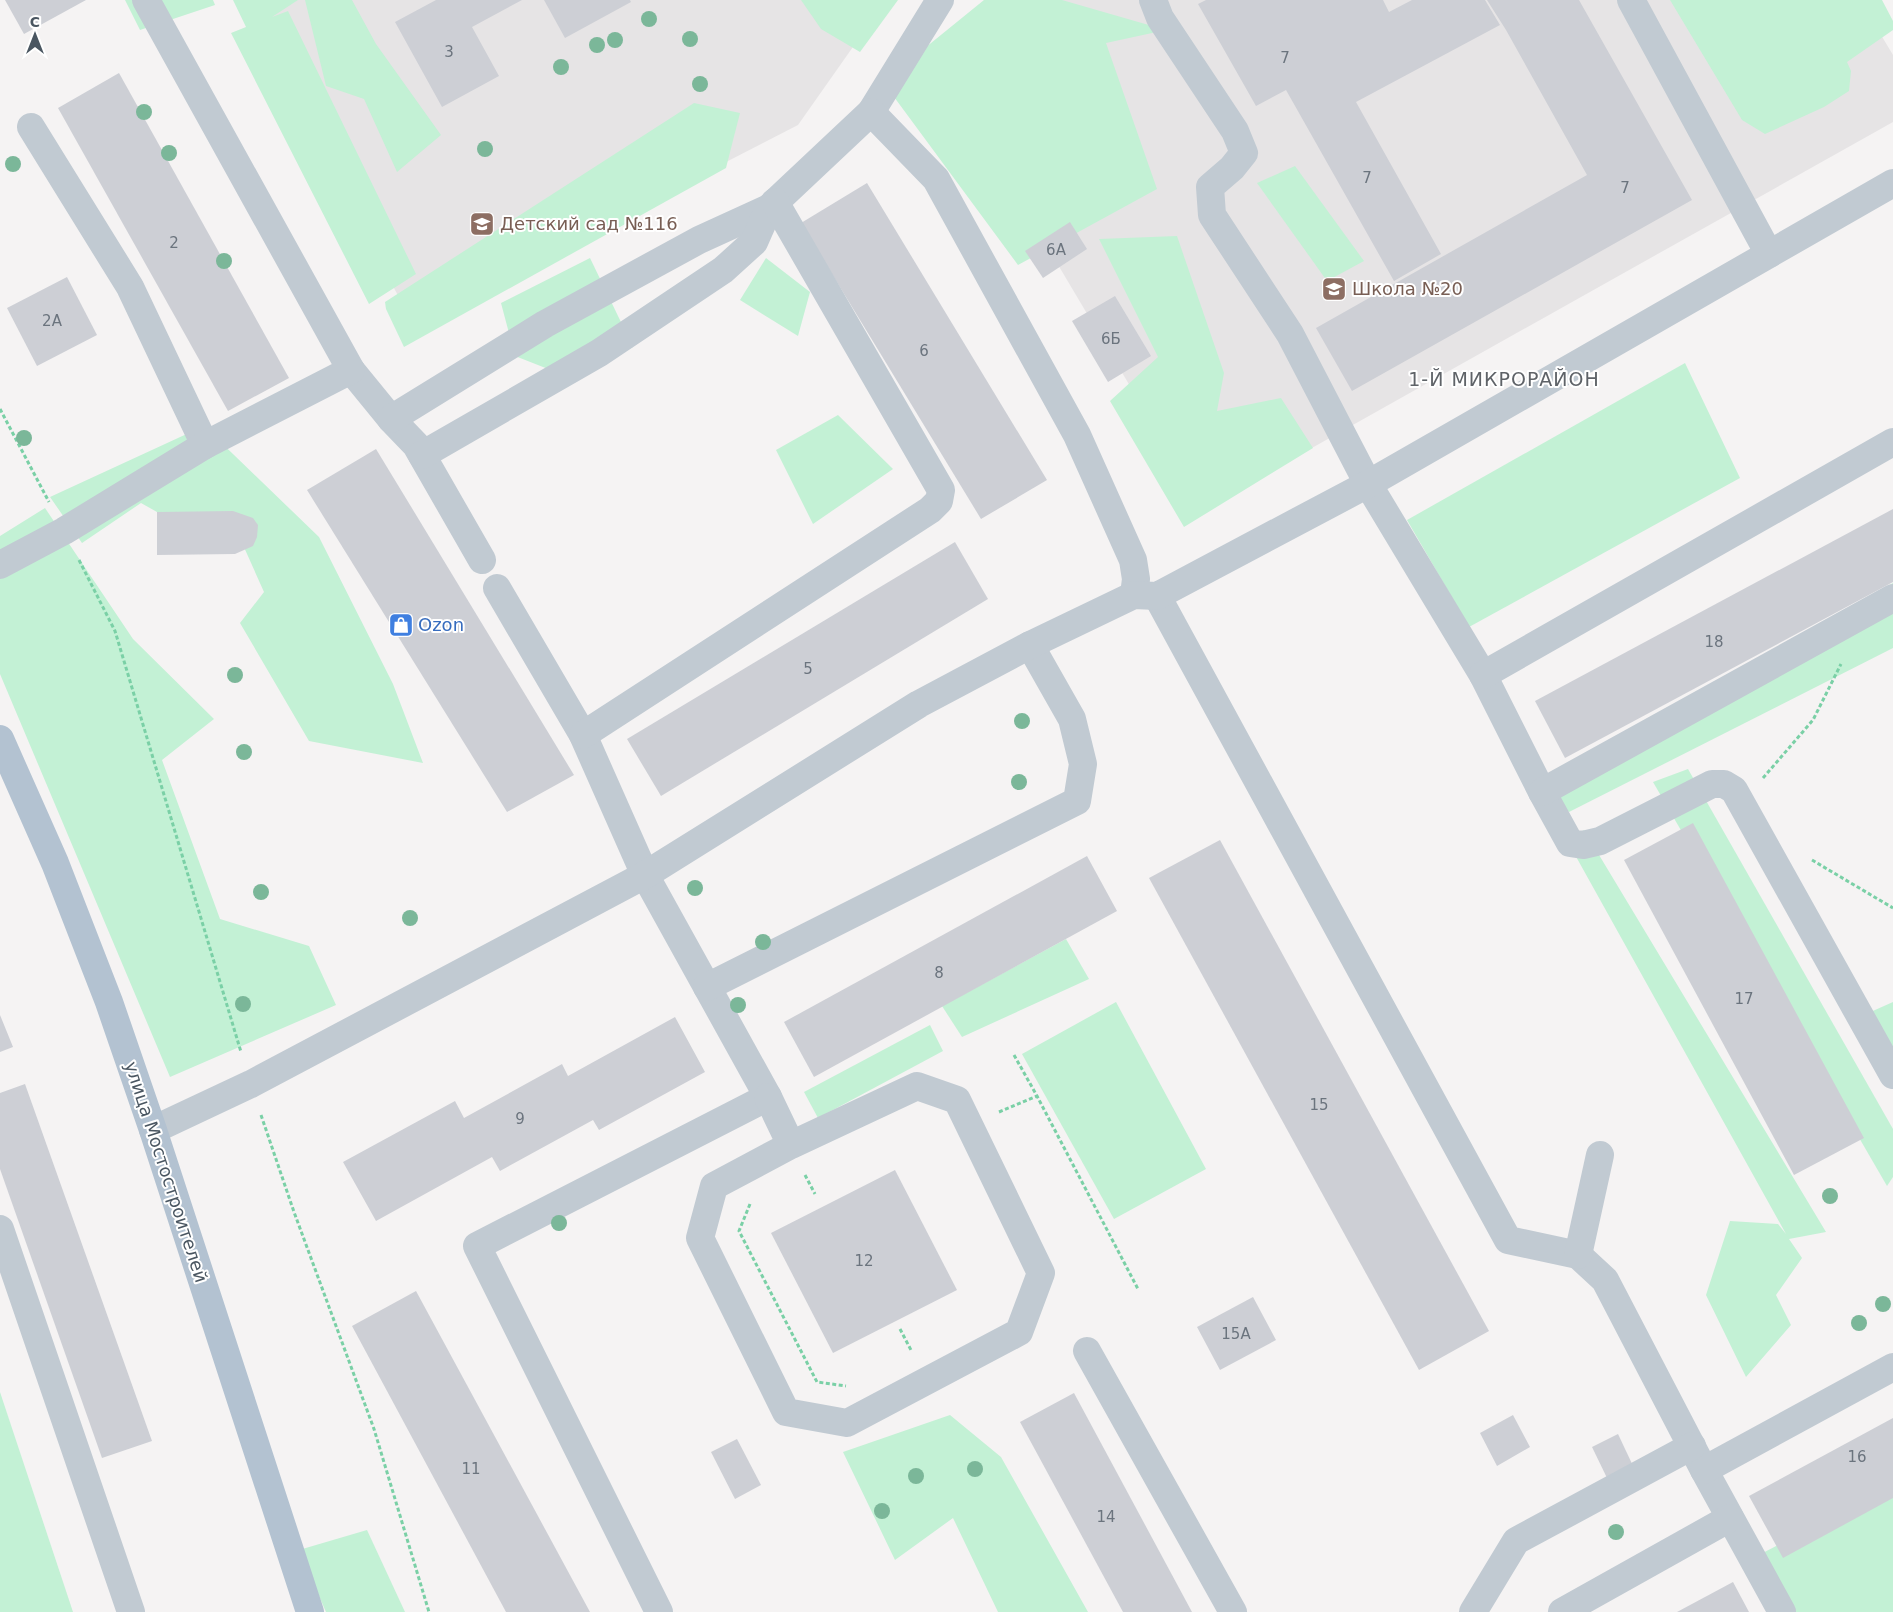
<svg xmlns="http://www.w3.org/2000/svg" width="1893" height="1612" viewBox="0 0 1893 1612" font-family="'DejaVu Sans',sans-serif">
	<rect width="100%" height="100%" fill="#f5f3f3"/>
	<g fill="#e6e4e5">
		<polygon points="237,0 886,0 798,125 413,323"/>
		<polygon points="1029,0 1860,0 1893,55 1893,122 1203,509 978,130"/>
	</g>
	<g fill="#c3f1d5">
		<polygon points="125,0 213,0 215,5 140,30"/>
		<polygon points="233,0 298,0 272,17 288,11 416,274 369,304 231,33 246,27"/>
		<polygon points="305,0 352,0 376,44 441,135 397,172 364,99 326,86"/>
		<polygon points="801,0 898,0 860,52 821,29"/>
		<polygon points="984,0 1062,0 1166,30 1106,43 1157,189 1018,265 883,82"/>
		<polygon points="1670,0 1882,0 1893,21 1893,30 1847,62 1851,71 1849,91 1824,107 1765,134 1742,120"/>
		<polygon points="694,103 740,113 726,168 404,347 386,309 385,302"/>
		<polygon points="1295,166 1364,261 1327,281 1257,183"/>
		<polygon points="1177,236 1224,373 1217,411 1281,398 1313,448 1184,527 1110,401 1158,357 1099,239"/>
		<polygon points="590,258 633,347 571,378 515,356 501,303"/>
		<polygon points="766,258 810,292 798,336 740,300"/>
		<polygon points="1685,363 1740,478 1469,627 1407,520"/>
		<polygon points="838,415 893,469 813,524 776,450"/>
		<polygon points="204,426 319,537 393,684 423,763 309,741 240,623 264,592 230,516 157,512 141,503 82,543 50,497"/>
		<polygon points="45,508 133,639 214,719 162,760 220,919 309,946 336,1005 170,1077 0,674 0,536"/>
		<polygon points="1893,583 1893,648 1569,812 1539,779"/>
		<polygon points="1688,769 1893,1129 1893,1177 1887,1186 1653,782"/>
		<polygon points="1584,830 1826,1232 1789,1239 1802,1258 1776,1295 1791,1325 1746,1377 1706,1295 1730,1221 1778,1224 1786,1234 1569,844"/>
		<polygon points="1066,939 1089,979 962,1037 942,1006"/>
		<polygon points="1116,1002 1206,1169 1114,1219 1022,1054"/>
		<polygon points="1893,1002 1893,1067 1866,1014"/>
		<polygon points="930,1025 943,1051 818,1118 804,1092"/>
		<polygon points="0,1392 73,1612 0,1612"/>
		<polygon points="950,1415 1001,1457 1088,1612 998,1612 953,1518 895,1560 843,1452"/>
		<polygon points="1893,1485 1893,1612 1775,1612 1755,1557"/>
		<polygon points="367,1530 405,1612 326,1612 299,1550"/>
	</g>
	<g fill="#cdcfd5">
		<polygon points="5,0 86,0 24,34"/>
		<polygon points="436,0 522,0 472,27 499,76 442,107 395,22"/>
		<polygon points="544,0 630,0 631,2 565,38"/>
		<polygon points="1206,0 1383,0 1389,12 1412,0 1485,0 1500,25 1356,102 1441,254 1394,281 1286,90 1256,106 1198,4"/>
		<polygon points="1487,0 1579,0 1692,200 1352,391 1316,328 1587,175 1506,30"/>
		<polygon points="119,73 289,378 228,411 58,108"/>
		<polygon points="867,183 1047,480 981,519 801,223"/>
		<polygon points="1070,222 1087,249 1043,278 1025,251"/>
		<polygon points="67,277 97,335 37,366 7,308"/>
		<polygon points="1115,296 1151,356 1108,382 1072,321"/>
		<polygon points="376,449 574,775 507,812 307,490"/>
		<polygon points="1893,509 1893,582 1565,758 1535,701"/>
		<polygon points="233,511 253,518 258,525 257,537 253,546 235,554 157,555 157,512"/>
		<polygon points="955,542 988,599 661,796 627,739"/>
		<polygon points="1693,823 1864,1138 1794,1175 1624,860"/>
		<polygon points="1220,840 1489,1331 1419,1370 1149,878"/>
		<polygon points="1087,856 1117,911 814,1077 784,1022"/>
		<polygon points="0,1015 13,1047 0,1052"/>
		<polygon points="675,1017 705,1072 599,1130 593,1120 500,1171 492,1157 376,1221 343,1162 455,1101 464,1118 562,1064 568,1076"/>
		<polygon points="25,1084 152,1441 102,1458 0,1169 0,1093"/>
		<polygon points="895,1170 957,1290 833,1353 771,1233"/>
		<polygon points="416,1291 590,1612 506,1612 352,1326"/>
		<polygon points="1253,1297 1276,1340 1220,1370 1197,1327"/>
		<polygon points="1074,1393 1192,1612 1123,1612 1020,1422"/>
		<polygon points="1513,1415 1530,1447 1497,1466 1480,1433"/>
		<polygon points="1893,1418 1893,1498 1783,1558 1749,1496"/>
		<polygon points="1618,1434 1634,1468 1608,1480 1592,1447"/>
		<polygon points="737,1439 761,1485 735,1499 711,1452"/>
		<polygon points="1733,1582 1749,1612 1677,1612"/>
	</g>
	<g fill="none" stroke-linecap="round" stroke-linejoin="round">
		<g stroke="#7ad0a6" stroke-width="3" stroke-dasharray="4 2.5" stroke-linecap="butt">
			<polyline points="0,409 49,502"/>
			<polyline points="79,560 115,631 241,1052"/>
			<polyline points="1763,778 1813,720 1841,664"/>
			<polyline points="1812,860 1893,908"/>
			<polyline points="1014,1055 1037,1096 1138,1289"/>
			<polyline points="999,1112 1037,1096"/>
			<polyline points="261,1115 294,1212 374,1429 429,1612"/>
			<polyline points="805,1175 815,1194"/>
			<polyline points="750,1204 739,1231 817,1382 846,1386"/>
			<polyline points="900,1329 912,1352"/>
		</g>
		<g stroke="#c1cad2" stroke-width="28">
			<polyline points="1153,0 1160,18 1235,131 1244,153 1232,168 1210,187 1212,215 1290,334 1368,484 1483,675 1542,792 1570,843 1583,845 1600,841 1712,784 1724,784 1734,790 1893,1075"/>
			<polyline points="1631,0 1769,254"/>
			<polyline points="871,112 940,0"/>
			<polyline points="31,127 130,287 205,445"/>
			<polyline points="351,370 391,419 416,445 482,560"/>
			<polyline points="391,419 545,324 699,240 769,208 871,112 936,179 1077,435 1133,560 1136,579 1134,595"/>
			<polyline points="422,455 599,353 723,270 754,242 769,208"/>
			<polyline points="0,565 64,531 205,445 351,370 146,0"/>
			<polyline points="497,588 583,735 645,875 768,1097 477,1246 659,1612"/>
			<polyline points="1157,596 1508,1240 1578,1255 1605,1280 1704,1470 1782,1612"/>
			<polyline points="1483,675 1893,442"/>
			<polyline points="583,735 930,510 939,501 941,490 775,202"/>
			<polyline points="1542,792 1893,598"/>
			<polyline points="707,987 1077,801 1083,764 1072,719 1030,645"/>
			<polyline points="768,1097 791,1145 917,1086 957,1100 1041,1273 1019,1332 847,1423 786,1412 700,1238 714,1186 791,1145"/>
			<polyline points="153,1130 251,1084 645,875 919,704 1030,645 1134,595 1157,596 1368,484 1893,183"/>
			<polyline points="0,1229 131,1612"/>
			<polyline points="1578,1255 1600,1155"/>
			<polyline points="1087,1351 1233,1612"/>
			<polyline points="1704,1470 1893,1367"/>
			<polyline points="1473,1612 1516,1541 1692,1446"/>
			<polyline points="1562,1612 1730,1518"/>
		</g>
		<polyline stroke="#b3c2d1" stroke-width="28" points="0,739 55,863 109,1002 153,1130 310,1612"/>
	</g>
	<g fill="#7bb799">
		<circle cx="649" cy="19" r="8"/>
		<circle cx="690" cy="39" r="8"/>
		<circle cx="615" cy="40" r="8"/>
		<circle cx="597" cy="45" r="8"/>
		<circle cx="561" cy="67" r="8"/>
		<circle cx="700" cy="84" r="8"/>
		<circle cx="144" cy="112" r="8"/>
		<circle cx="485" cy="149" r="8"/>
		<circle cx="169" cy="153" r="8"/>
		<circle cx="13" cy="164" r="8"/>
		<circle cx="224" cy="261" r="8"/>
		<circle cx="24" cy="438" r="8"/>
		<circle cx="235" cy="675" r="8"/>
		<circle cx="1022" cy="721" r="8"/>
		<circle cx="244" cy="752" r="8"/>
		<circle cx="1019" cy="782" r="8"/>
		<circle cx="695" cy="888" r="8"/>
		<circle cx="261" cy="892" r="8"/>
		<circle cx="410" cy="918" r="8"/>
		<circle cx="763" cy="942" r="8"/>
		<circle cx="243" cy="1004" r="8"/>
		<circle cx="738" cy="1005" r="8"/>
		<circle cx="1830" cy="1196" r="8"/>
		<circle cx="559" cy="1223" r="8"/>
		<circle cx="1883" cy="1304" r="8"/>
		<circle cx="1859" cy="1323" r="8"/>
		<circle cx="975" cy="1469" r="8"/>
		<circle cx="916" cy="1476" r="8"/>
		<circle cx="882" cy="1511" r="8"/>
		<circle cx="1616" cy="1532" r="8"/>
	</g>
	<defs>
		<symbol id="school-square" viewBox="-11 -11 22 22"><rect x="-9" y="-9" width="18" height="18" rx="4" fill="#8d6e63" stroke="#fff"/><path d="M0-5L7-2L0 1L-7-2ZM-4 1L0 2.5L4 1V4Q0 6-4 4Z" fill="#fff"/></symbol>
		<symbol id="shop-square" viewBox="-11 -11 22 22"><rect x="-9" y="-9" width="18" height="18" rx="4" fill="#3f7fe0" stroke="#fff"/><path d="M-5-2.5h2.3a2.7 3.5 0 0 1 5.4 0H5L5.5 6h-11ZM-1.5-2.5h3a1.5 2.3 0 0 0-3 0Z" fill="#fff"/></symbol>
	</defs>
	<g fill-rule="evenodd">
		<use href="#school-square" x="468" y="210" width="28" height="28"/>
		<use href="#school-square" x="1320" y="275" width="28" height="28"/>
		<use href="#shop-square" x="387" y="611" width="28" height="28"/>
	</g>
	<g text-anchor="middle" stroke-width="4" stroke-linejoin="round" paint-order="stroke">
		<g font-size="15" fill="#6b747e">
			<text x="449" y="57">3</text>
			<text x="1285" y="63">7</text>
			<text x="1367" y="183">7</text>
			<text x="1625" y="193">7</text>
			<text x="174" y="248">2</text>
			<text x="1056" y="255">6А</text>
			<text x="52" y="326">2А</text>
			<text x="1111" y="344">6Б</text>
			<text x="924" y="356">6</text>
			<text x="1714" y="647">18</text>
			<text x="808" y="674">5</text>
			<text x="939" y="978">8</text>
			<text x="1744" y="1004">17</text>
			<text x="1319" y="1110">15</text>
			<text x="520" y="1124">9</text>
			<text x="864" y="1266">12</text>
			<text x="1236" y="1339">15А</text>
			<text x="1857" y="1462">16</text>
			<text x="471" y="1474">11</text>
			<text x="1106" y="1522">14</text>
		</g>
		<g font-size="18" fill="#785e54" stroke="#fff" text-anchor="start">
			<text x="500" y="230">Детский сад №116</text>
			<text x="1352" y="295">Школа №20</text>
		</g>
		<g font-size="18" fill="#366cbe" stroke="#fff" text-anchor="start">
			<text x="418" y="631">Ozon</text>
		</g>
		<g font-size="18" fill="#4a5661" stroke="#fff">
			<text transform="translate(166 1172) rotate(72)" y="6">улица Мостостроителей</text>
		</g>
		<g font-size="19" letter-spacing="1" fill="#5f6368" stroke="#fff">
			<text x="1504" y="386">1-Й МИКРОРАЙОН</text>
		</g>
	</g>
	<g transform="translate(35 35)" stroke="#ffffff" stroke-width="4" paint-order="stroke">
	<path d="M0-4L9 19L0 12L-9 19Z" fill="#4a5661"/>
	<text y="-8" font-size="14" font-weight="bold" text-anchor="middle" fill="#4a5661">С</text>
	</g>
</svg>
